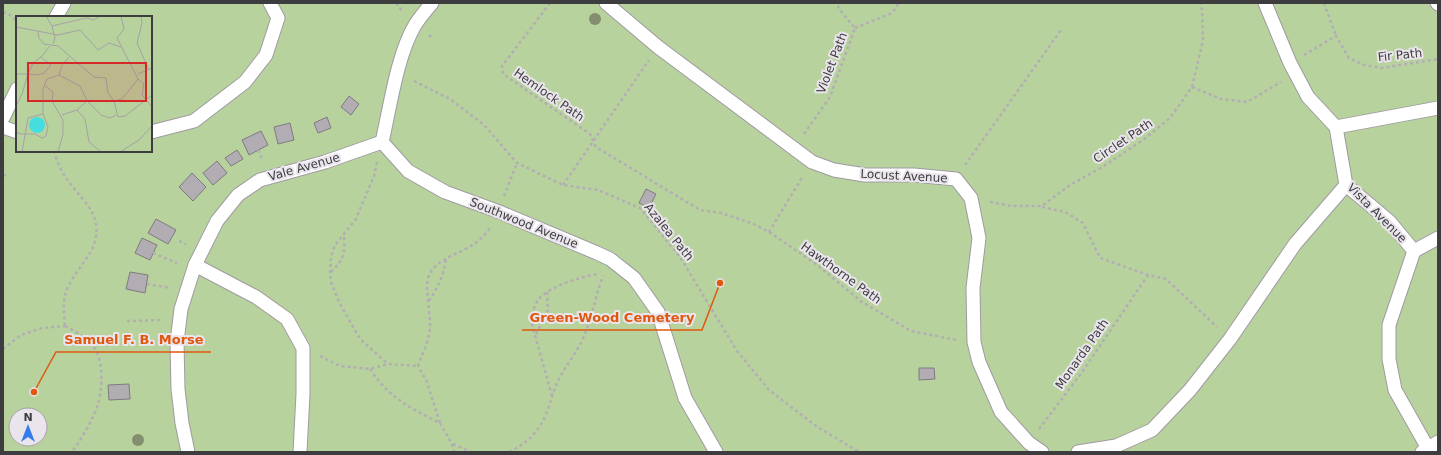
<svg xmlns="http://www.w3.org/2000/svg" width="1441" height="455" viewBox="0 0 1441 455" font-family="'DejaVu Sans',sans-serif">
	<rect width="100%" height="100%" fill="#eae5ec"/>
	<path fill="#b8d29e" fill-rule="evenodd" d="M3,3H1438V452H3ZM17,17H151V151H17ZM16,415H40V439H16Z"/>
	<g fill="#b1adb3" stroke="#7e7a80">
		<polygon points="349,96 359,104 351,115 341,107"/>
		<polygon points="327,117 331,128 318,133 314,123"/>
		<polygon points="290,123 294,140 278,144 274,127"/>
		<polygon points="261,131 268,145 249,155 242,140"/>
		<polygon points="237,150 243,159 231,166 225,158"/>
		<polygon points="217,161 227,173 213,185 203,173"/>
		<polygon points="192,173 206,187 193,201 179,187"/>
		<polygon points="646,189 656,194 649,208 639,203"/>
		<polygon points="156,219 176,230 168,244 148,233"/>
		<polygon points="142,238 157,245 150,260 135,253"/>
		<polygon points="130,272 148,275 145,293 126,289"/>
		<polygon points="919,368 934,368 935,379 919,380"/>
		<polygon points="129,384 130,399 109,400 108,385"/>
	</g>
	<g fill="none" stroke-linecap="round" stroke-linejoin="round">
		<defs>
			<g id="service">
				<path d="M432,3C426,10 420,17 415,25C397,55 390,108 382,142L408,171L445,192L497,211L597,253L610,259L634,278L658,312L685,398L716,452"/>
				<polyline points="606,3 658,47 812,162 834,170 865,175 914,175 956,179 971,198 979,238 973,288 974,342 979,362 1001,412 1029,443 1042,452"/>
				<polyline points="1265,3 1290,63 1308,97 1336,127 1346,185 1389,221 1414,251"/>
				<polyline points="1437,3 1438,4"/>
				<polyline points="56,17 64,3"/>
				<polyline points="3,118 17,89"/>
				<polyline points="3,127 17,132"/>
				<polyline points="1336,127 1438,108"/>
				<polyline points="151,132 194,121 245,82 266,55 278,18 270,3"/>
				<polyline points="1414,251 1389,325 1389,359 1395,390 1430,452"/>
				<polyline points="1414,251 1438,238"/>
				<polyline points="195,265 256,297 287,319 303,348 303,394 300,452"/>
				<polyline points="188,452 182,423 178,389 177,342 181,309 195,265 217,221 238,195 260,180 325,162 382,142"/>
				<polyline points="1078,452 1116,446 1152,430 1190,390 1230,339 1295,244 1346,185"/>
				<polyline points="1422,452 1438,442"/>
			</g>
		</defs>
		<use href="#service" stroke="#9f9ba1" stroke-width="15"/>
		<g stroke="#b2aeb4" stroke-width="2.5" stroke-dasharray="3 3" stroke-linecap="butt">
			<polyline points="396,3 403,12"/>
			<polyline points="550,3 502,66 503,74 590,134 596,147 700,210 721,213 754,224 769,232 816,264 862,302 911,331 957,340"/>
			<polyline points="1324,3 1336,36"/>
			<polyline points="3,12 12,16 17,22"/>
			<polyline points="855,28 892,13 899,3"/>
			<polyline points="429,35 434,39"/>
			<polyline points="1304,55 1336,36 1349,58 1364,65 1381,68 1438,59"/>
			<polyline points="414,81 450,99 484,125 517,163 563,185 598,190 640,208 680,257 737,351 769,390 816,426 859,452"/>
			<polyline points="1192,87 1221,99 1247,102 1281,82"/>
			<polyline points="804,134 830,97 855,28 839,9 837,3"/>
			<polyline points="258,150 263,161"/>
			<path d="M54,151C56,159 60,169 65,176C74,192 93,205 96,224C100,251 78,265 68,287C62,299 64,312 65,326"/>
			<polyline points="377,162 374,176 356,219 335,245 331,257 330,272 331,282 339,302 360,339 388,364"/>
			<polyline points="965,165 1061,30"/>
			<polyline points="3,175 8,176"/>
			<polyline points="563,185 649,60"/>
			<polyline points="504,196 517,163"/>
			<polyline points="990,202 1011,206 1042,206 1070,185 1104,166 1143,140 1170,118 1192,87 1203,40 1202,9 1200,3"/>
			<polyline points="1042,207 1065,212 1083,223 1100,258 1148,275 1166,279 1217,327"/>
			<polyline points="769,232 803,176"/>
			<polyline points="179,241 186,244"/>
			<polyline points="153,253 177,263"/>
			<path d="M331,272C345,258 345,253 344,234"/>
			<polyline points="147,284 170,288"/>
			<path d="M429,301C438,287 444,275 446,258"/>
			<polyline points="127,321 163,320"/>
			<path d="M65,326C75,331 84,336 92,345C107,362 102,401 92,419C87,429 81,439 75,448L71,452"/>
			<polyline points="536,334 548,310 547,292"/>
			<polyline points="3,349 21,335 42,328 65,326"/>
			<polyline points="320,356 340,366 370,369 388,364 418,366"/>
			<path d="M418,366C422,354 429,341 430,328C431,313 423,285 430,273C439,259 453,256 467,248C477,243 484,236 490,228"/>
			<path d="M370,369C390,399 409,407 440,423L427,382L418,366"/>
			<path d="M552,396L531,321C532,314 534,306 538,300C547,287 583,276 598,274"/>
			<path d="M440,423C445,433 452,441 454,452"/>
			<polyline points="1039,429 1080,375 1148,275"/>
			<polyline points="453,444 471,452"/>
			<path d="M509,452C526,444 539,432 546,414C551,402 553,390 559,379C567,363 580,349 586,331C593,313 596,294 603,276"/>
		</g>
		<use href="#service" stroke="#fff" stroke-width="13"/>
	</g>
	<g fill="#838e6e">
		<circle cx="595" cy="19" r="6"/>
		<circle cx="138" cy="440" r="6"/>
	</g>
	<g text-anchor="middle" stroke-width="4" stroke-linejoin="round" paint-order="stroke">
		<g font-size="12" fill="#3d3c3e" stroke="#eae5ec">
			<text transform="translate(1400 55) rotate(-6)" y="4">Fir Path</text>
			<text transform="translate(832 63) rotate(-69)" y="4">Violet Path</text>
			<text transform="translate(549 95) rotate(35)" y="4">Hemlock Path</text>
			<text transform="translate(1123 141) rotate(-34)" y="4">Circlet Path</text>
			<text transform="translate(304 167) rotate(-16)" y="4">Vale Avenue</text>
			<text transform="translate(904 176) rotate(3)" y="4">Locust Avenue</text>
			<text transform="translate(1377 213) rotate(45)" y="4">Vista Avenue</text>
			<text transform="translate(524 223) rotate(22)" y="4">Southwood Avenue</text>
			<text transform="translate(669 232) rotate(51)" y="4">Azalea Path</text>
			<text transform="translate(841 273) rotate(36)" y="4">Hawthorne Path</text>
			<text transform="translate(1082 354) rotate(-55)" y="4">Monarda Path</text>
		</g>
	</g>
	<g transform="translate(16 16)">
		<rect width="136" height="136" fill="#eae5ec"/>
		<path d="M0,0H136V136H0Z" fill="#b8d29e"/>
		<path d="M13 109a8 8 0 1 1 16 0a8 8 0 1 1-16 0Z" fill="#46dde0"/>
		<path fill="none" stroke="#a5a1a6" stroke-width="1" d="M30,0L36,10L70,2L78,4L84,0M105,0L108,13L101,22L122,63L128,68M125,0L126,7L121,27L133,54M36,10L39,22L37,28M0,11L42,19L64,14L82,34L93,27L105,31M22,16L23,22L28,28L42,30L78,61L90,62L92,77L98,85L102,101L109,100L136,79M25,41L34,30M53,41L46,49L43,59L64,70L71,85L85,99L94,102L100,99M0,58H12L22,59L28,57L35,49L25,41L17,47L12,58L6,78L0,90M122,58L136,52M128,68L126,79L136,91M28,69L37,76L36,85L47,104V118L42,136M98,85L106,83L122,63M61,94L69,103L73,126L85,136M46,99L61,94L71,85M0,116L5,118H19L26,122L30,120L32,111L27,98V73L31,63L43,59M6,136L12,102L27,98M104,136L123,124L136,110"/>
		<path fill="#d62828" fill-opacity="0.15" stroke="#d62828" stroke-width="2" d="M12,47H130V85H12Z"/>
		<rect width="136" height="136" fill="none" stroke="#3d3c3e" stroke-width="2"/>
	</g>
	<path fill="none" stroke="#df580e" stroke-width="1.5" d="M720 283L702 330H522M34 392L56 352H211"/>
	<g fill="#df580e" stroke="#eae5ec" stroke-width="1.5">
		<circle cx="720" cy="283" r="4"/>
		<circle cx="34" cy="392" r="4"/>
	</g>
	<g font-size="13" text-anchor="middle" font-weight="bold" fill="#df580e" stroke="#eae5ec" stroke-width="4" stroke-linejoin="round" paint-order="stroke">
		<text x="612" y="322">Green-Wood Cemetery</text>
		<text x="134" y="344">Samuel F. B. Morse</text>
	</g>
	<rect width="1441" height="455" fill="none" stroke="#3d3c3e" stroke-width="8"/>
	<g transform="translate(28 427)"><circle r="19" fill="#eae5ec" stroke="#a5a1a6"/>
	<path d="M0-3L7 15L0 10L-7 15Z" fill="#347ce9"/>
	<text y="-6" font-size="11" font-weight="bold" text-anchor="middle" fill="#3d3c3e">N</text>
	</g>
</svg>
